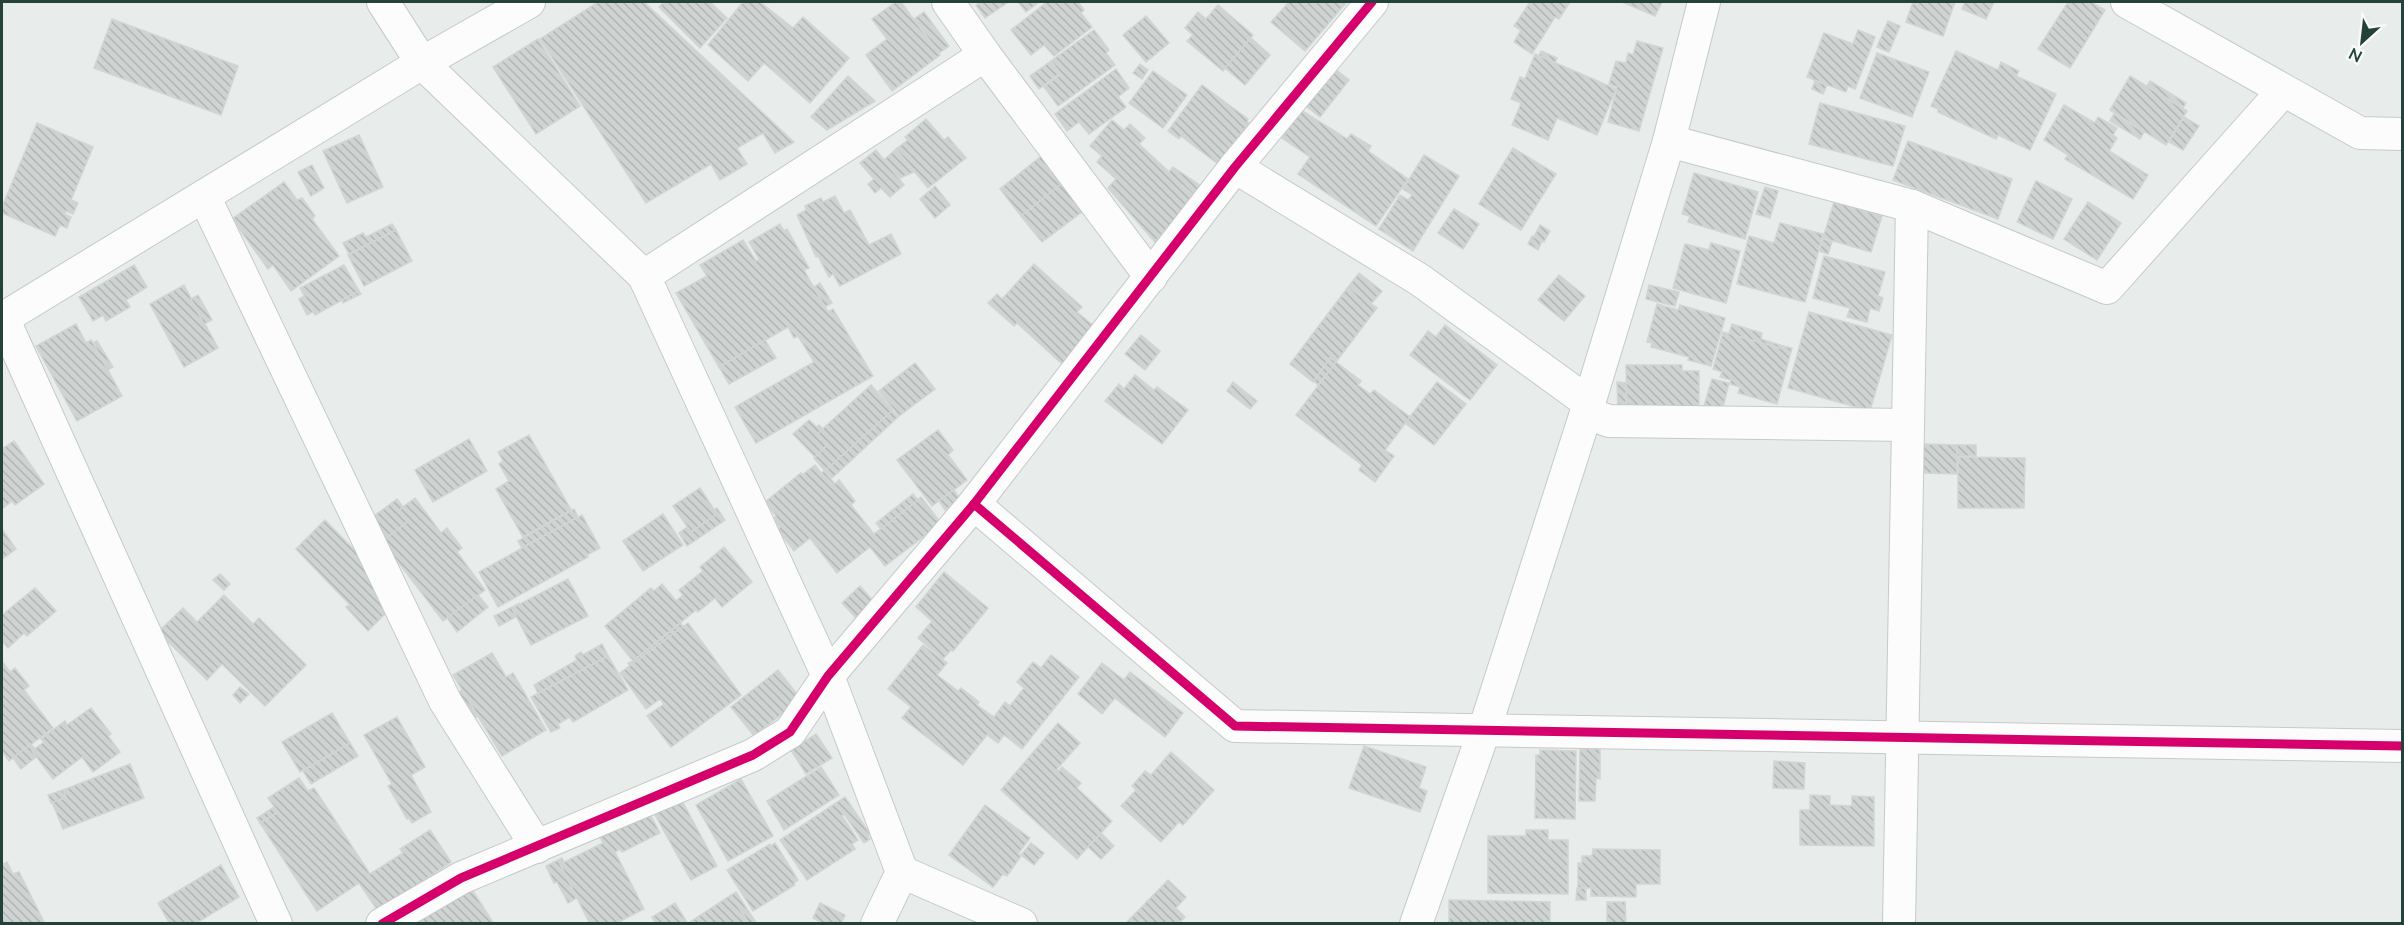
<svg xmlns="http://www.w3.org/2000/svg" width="2404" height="925" viewBox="0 0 2404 925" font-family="Lato,sans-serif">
	<defs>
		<pattern id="building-back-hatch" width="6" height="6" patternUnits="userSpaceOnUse" patternTransform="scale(1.5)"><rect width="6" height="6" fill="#cfd4d2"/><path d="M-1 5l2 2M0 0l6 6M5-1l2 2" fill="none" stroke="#b2b7b5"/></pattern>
	</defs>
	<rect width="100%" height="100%" fill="#e8edeb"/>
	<g fill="url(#building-back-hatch)" stroke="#d1d6d4" stroke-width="1.5">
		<polygon points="598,2 644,2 794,142 775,153 763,133 737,148 747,164 720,180 711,164 646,203 540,39"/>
		<polygon points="664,2 710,2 727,18 700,48 659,7"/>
		<polygon points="743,2 760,2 793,28 803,17 849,58 810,103 764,63 748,81 708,45"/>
		<polygon points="896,2 901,2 940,55 892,91 866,55 887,39 872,19"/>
		<polygon points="981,2 1006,2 1007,3 985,18 976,5"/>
		<polygon points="1018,2 1039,2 1026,12"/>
		<polygon points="1047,2 1078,2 1084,10 1081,13 1092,27 1054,56 1044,45 1031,55 1011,30"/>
		<polygon points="1289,2 1344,2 1346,3 1305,51 1271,22"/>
		<polygon points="1530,2 1570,2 1559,19 1555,17 1532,54 1514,42 1521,30 1514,26"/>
		<polygon points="1622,2 1662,2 1655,16"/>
		<polygon points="1913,2 1955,2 1943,36 1906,22"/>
		<polygon points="1965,2 1994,2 1986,19 1962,9"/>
		<polygon points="2068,2 2091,2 2105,10 2070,68 2038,49"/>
		<polygon points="1218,5 1253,35 1223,71 1187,41 1193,35 1185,28 1198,12 1206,19"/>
		<polygon points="924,12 949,46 939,53 914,19"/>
		<polygon points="1146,16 1169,43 1146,62 1123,35"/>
		<polygon points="112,19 238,66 221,115 94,68"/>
		<polygon points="1888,21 1900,26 1889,52 1877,47"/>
		<polygon points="1094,30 1109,50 1106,53 1115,65 1058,106 1044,87 1061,74 1051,61"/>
		<polygon points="1858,30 1875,37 1855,89 1848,86 1846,92 1807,77 1824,33 1853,44"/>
		<polygon points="1251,38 1270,55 1245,85 1225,68"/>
		<polygon points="538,39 580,106 536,134 493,67"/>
		<polygon points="1637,41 1663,48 1639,131 1608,122 1617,87 1609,84 1616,61 1626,63 1628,53 1633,55"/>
		<polygon points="1541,51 1557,58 1555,63 1539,56"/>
		<polygon points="1956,51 1998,70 2001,62 2019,71 2016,76 2056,94 2030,150 1998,135 1996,139 1938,112 1938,109 1931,106"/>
		<polygon points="1877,53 1929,72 1912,117 1860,98"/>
		<polygon points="1535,54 1616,89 1597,135 1557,118 1548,140 1512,125 1521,103 1511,99 1520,77 1525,79"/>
		<polygon points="1051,61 1060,73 1039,89 1030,76"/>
		<polygon points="1140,64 1148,70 1142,79 1133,73"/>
		<polygon points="1331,66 1349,80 1320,117 1302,103"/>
		<polygon points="1116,69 1129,88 1118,97 1126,107 1089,134 1079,122 1067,131 1055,114"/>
		<polygon points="1153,71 1187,95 1163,128 1129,103"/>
		<polygon points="848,76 875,101 827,130 811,117"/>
		<polygon points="2130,76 2187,111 2166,145 2110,110"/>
		<polygon points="1815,81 1827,85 1823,94 1812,89"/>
		<polygon points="2150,81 2186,103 2183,108 2147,86"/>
		<polygon points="1202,85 1248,119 1247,122 1249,123 1218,164 1181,136 1179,139 1168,131"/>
		<polygon points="1820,103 1905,126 1893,166 1809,144"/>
		<polygon points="2064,105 2095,123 2098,117 2117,128 2113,135 2117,138 2109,151 2148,175 2133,199 2065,159 2068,155 2044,140"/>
		<polygon points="1301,110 1347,139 1351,134 1371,146 1368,151 1408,179 1376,226 1298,174 1310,157 1282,138"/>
		<polygon points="2114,114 2144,132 2140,139 2110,121"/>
		<polygon points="2184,117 2199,126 2183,150 2169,142"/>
		<polygon points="926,119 944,140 948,137 966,158 928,188 896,149 908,140 905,137"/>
		<polygon points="1112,120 1124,130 1130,124 1145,138 1139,144 1195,196 1155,242 1108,188 1116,179 1097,162 1102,156 1090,146"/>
		<polygon points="37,123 93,147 71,200 78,203 73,214 66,211 64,214 71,217 67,228 60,225 55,236 2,213 2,207"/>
		<polygon points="359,135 383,187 347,203 323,151"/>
		<polygon points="1908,141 2012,179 1998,219 1893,180"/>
		<polygon points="1513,148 1556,174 1521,230 1479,204"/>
		<polygon points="896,149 914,172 900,178 885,159"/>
		<polygon points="876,150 904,185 890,197 881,188 875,193 868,184 874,179 860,163"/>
		<polygon points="1044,154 1065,181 1021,216 1000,189"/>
		<polygon points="1424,155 1459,176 1413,251 1379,229 1400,195 1408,200 1412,195 1403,189"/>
		<polygon points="312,165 324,188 311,196 298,172"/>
		<polygon points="1173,167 1201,186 1195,196 1168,173"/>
		<polygon points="1694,173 1758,192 1745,239 1688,222 1690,216 1682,214"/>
		<polygon points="1065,181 1087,208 1042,242 1021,216"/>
		<polygon points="2036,181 2072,199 2053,239 2017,222"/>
		<polygon points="284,182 297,200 302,198 315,216 312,219 339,256 291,291 273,265 268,269 232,219"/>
		<polygon points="935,186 950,205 935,218 920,199"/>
		<polygon points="1765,187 1778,191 1770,218 1756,214"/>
		<polygon points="835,196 844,213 850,210 869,245 891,234 901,254 840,286 833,274 829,277 818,256 816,257 797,215 806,210 805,206 821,198 823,202"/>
		<polygon points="1834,202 1882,216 1871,252 1823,238"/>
		<polygon points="2088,202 2121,223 2097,260 2064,239"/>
		<polygon points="1454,209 1479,224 1463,249 1438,233"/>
		<polygon points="1780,223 1823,234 1805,302 1737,284 1749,236 1774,243"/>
		<polygon points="392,224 396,230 349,254 343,243 363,233 366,237"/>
		<polygon points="780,224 784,231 787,229 809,268 804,270 825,307 828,312 833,309 873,376 756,443 735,407 814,362 798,336 794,338 788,327 719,367 676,293 707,276 700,265 743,240 756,261 759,259 749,242"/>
		<polygon points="1540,225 1550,231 1544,242 1534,237"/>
		<polygon points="396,230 412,261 364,286 348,255"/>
		<polygon points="1532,236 1542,241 1538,250 1528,244"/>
		<polygon points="1823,239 1832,242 1828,254 1819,251"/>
		<polygon points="1711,243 1740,251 1726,303 1673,288 1685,244 1709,250"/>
		<polygon points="1824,256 1885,272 1878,296 1883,298 1879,311 1870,308 1867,322 1847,317 1850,308 1813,298"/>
		<polygon points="1034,264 1082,307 1077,312 1095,327 1062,364 1017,323 1014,326 988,303 997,294 1002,299"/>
		<polygon points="134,265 147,287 126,300 130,307 106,321 103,315 93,321 79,297"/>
		<polygon points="344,265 359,291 315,315 300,288"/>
		<polygon points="1359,273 1382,291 1371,304 1348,287"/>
		<polygon points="1559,275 1585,296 1564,321 1538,300"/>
		<polygon points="820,283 832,303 825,307 814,287"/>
		<polygon points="184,285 218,348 184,367 150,304"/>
		<polygon points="1649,285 1679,292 1675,306 1646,299"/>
		<polygon points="1348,287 1377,308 1336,362 1330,358 1313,382 1290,364"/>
		<polygon points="359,291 361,294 343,303 342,300"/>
		<polygon points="198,295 212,320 204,324 191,299"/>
		<polygon points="304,296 313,312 307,315 299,299"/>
		<polygon points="1657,304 1678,310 1680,305 1725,318 1711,366 1688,360 1689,357 1651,347 1652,343 1647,342"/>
		<polygon points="1809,312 1892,335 1870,411 1788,388"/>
		<polygon points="76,324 86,343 91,340 93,343 122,396 77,421 36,346"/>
		<polygon points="1732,324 1762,333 1761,339 1783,346 1783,349 1729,334"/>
		<polygon points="1445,325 1497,365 1470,400 1410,355 1428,331 1436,337"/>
		<polygon points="1723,332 1783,349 1783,346 1792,348 1777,404 1738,393 1740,387 1730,384 1731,380 1720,377 1722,372 1713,369"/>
		<polygon points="1141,335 1160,351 1145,370 1125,354"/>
		<polygon points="765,340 776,358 729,384 719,367"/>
		<polygon points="97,341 113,367 108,370 93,343"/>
		<polygon points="1330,358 1336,362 1318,385 1314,381"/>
		<polygon points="1336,362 1361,381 1358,385 1370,394 1374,390 1410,417 1385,450 1394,456 1375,482 1359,470 1362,465 1296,415"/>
		<polygon points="915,363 935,389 899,416 879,391"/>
		<polygon points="1626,365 1682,365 1682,371 1699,371 1699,407 1627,408"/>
		<polygon points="1135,375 1154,390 1157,387 1188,410 1162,444 1105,401 1119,384 1124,389"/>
		<polygon points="1712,379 1729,383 1722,411 1704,406"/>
		<polygon points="1233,382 1257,401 1250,409 1227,391"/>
		<polygon points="1437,382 1466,404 1434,445 1405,423"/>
		<polygon points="1617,382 1626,383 1626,408 1618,408"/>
		<polygon points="871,385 893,410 825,471 814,458 827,445 817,434"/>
		<polygon points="892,411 898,417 832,478 825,471"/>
		<polygon points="809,420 817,427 819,425 823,429 817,434 827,445 815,457 793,434"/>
		<polygon points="938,430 953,450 948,455 967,480 932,506 897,460"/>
		<polygon points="529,435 571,510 523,537 496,489 509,481 499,464 503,461 498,452"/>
		<polygon points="469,439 487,471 433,502 415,470"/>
		<polygon points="14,441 44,484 15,505 12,501 2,509 2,449"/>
		<polygon points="1923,444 1957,445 1957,474 1923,473"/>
		<rect x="1957" y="445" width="19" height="11"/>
		<polygon points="1958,457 2025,458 2024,508 1958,508"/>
		<polygon points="815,465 821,473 824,471 835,484 839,480 855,501 851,505 874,534 921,497 941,523 885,566 870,547 837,573 810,538 794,551 778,530 780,527 773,519 776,516 765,502 801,473 802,475"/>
		<polygon points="700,488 717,514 691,532 673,506"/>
		<polygon points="954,490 960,499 945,510 939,501"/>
		<polygon points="913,494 918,500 881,529 876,523"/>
		<polygon points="415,498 441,533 447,528 462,548 457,552 485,590 443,621 382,541 407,522 399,510"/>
		<polygon points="397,499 403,507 399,510 407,522 385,539 370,519"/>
		<polygon points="717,508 725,520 687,546 679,533 687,527 691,532 717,514 715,509"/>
		<polygon points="574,509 578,517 522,548 518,541"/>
		<polygon points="663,514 683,545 643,571 623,541"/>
		<polygon points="582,515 600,548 587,555 588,557 498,607 479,572"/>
		<polygon points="325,520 370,566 380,585 374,590 391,608 368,631 346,607 350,605 296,549"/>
		<polygon points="2,529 16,549 2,559"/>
		<polygon points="724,547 752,582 722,607 715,598 698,612 696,610 633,661 605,626 651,588 654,591 662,584 676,601 683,595 679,590 703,571 700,567"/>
		<polygon points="944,572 988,608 953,651 951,650 943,659 918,638 932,621 916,607"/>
		<polygon points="220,574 230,584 224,590 213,580"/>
		<polygon points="568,579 588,616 531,645 512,608"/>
		<polygon points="860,586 874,602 856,618 842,603"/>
		<polygon points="35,588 56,611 27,636 24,633 8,648 2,641 2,615"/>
		<polygon points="224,595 253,624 259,618 306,665 265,706 222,664 207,680 158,632 183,608 197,622"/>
		<polygon points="478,595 488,607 457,632 447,618"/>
		<polygon points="520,603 512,608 516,617 499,626 494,616"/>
		<polygon points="681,623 683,627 630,666 628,663 633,661"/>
		<polygon points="688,623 741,695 671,747 647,716 664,704 660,699 646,709 620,673"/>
		<polygon points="602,644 608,656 538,693 534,685 577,660 575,656 581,652 583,655"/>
		<polygon points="923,645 947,663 937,675 958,691 961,688 979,702 977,705 994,717 1005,702 1010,706 1024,688 1017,682 1033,662 1041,668 1051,655 1079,677 1022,749 1004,735 998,743 987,735 963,765 902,718 911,707 888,689"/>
		<polygon points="492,653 506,677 513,673 546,730 502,756 453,675"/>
		<polygon points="608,656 628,690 573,722 570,717 558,724 560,728 551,732 531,697"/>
		<polygon points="2,661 10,672 15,668 29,686 24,690 53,728 9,761 2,751"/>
		<polygon points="1102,663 1124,680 1130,672 1183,713 1165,737 1115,698 1102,714 1078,694"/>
		<polygon points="778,670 801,699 754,736 731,707"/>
		<polygon points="240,687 249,694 240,703 233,695"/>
		<polygon points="462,690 478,716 473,719 457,693"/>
		<polygon points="91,708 111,734 108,736 120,752 93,772 82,757 53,779 32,751 44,742 41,739 65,721 67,725"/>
		<polygon points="332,713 350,743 300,772 282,742"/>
		<polygon points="397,717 425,767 411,775 431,812 412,823 409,818 407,819 388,786 392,784 364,735"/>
		<polygon points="1058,723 1080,743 1057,769 1059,771 1062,767 1081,783 1077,788 1112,821 1077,859 1001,790"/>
		<polygon points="816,734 832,758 806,774 791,750"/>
		<polygon points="350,743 358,756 311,784 303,771"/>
		<polygon points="31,744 35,749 32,751 36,757 21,769 13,758"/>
		<polygon points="1364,746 1426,767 1419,788 1427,791 1420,812 1349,788"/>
		<polygon points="1580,749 1600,749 1600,779 1596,778 1595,801 1579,801"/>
		<polygon points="1540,750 1576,751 1575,819 1535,818 1536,755 1540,755"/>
		<polygon points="1171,752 1214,790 1183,825 1179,822 1161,842 1121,806 1136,790 1132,786 1145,771 1151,775"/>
		<polygon points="1774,761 1805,763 1804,789 1773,788"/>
		<polygon points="130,764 144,798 63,829 52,802 66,797 63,790"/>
		<polygon points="821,767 839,795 784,830 767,801"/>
		<polygon points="299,778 308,791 314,788 370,874 403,853 400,849 430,830 451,862 378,911 359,883 317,911 260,823 278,812 268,798"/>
		<polygon points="741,779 773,836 728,861 696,805"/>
		<polygon points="63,790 66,797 51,803 48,795"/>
		<polygon points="1810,795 1830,796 1830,805 1852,806 1852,796 1874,797 1874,846 1800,845 1800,810 1810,810"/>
		<polygon points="680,797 717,866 691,880 653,811"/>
		<polygon points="845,797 870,834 868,836 870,839 864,843 844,814 842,816 858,840 852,844 855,849 807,880 780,840"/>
		<polygon points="985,805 1030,838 1018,854 1021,856 1007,876 1003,874 993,887 949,855"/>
		<polygon points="274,807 278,812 260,823 257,818"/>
		<polygon points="649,812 660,833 622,852 620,849 615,852 644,909 615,924 590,924 560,864 603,843 600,837"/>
		<polygon points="1526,830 1548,830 1548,840 1568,840 1568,894 1488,893 1488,836 1526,836"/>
		<polygon points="1101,833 1114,846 1101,859 1088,847"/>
		<polygon points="775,843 798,880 794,883 795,885 753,911 727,870 770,844 771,846"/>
		<polygon points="1031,843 1044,853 1034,865 1021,855"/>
		<polygon points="1593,849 1660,850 1660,884 1636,884 1636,897 1591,896 1591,888 1578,888 1578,863 1582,863 1582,856 1592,856"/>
		<polygon points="562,858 564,862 560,864 577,898 568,903 557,882 554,883 546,866"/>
		<polygon points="7,862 13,874 19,872 45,924 2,924 2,865"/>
		<polygon points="221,865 239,897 195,924 170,924 158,903"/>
		<polygon points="1168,880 1186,897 1176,908 1185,917 1178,924 1125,924"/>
		<polygon points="471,888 494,924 408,924"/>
		<polygon points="1577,888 1586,888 1586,900 1576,900"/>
		<polygon points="736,892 757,924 749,924 731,895"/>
		<polygon points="731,895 749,924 691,924 690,922"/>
		<polygon points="1449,900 1550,902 1550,924 1449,924"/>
		<polygon points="1607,902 1625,902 1626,924 1607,924"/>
		<polygon points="675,903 688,924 656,924 652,917"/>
		<polygon points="820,903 845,915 841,924 824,924 813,918"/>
	</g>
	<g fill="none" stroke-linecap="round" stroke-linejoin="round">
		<defs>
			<g id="minor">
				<polyline points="383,2 422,63 644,276 828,676 902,872 877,924"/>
				<polyline points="948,2 985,55 1151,277"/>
				<polyline points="2127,2 2360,133 2402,134"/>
				<polyline points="1669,141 1912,206 2107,288 2283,91"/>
				<polyline points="1235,167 1420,280 1589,403"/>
				<polyline points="204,196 445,701 537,847"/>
				<polyline points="644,276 985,55"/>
				<polyline points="3,318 276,924"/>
				<polyline points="2,319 422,63 529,2"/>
				<polyline points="1586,413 1609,421 1907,425"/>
				<polyline points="974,504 1235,726 2402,746"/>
				<polyline points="902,872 1021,924"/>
				<polyline points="382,924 461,878 753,755 790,732 828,676 974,504 1235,167 1372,2"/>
				<polyline points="1416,924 1484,731 1586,413 1669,141 1704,2"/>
				<polyline points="1899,924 1912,206"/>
			</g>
		</defs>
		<use href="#minor" stroke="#c5cac8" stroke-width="34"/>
		<use href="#minor" stroke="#fcfcfc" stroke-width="32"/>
		<defs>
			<g id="cycleway">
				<polyline points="974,504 1235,726 2402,746"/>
				<polyline points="382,924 461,878 753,755 790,732 828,676 974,504 1235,167 1372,2"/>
			</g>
		</defs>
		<use href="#cycleway" stroke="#f7fbf9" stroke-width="13"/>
		<use href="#cycleway" stroke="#d6006c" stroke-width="9"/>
	</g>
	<rect width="2404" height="925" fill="none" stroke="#24423a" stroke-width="6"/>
	<g transform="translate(2362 42) rotate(207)" stroke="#f7fbf9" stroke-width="4.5" paint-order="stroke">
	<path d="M0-4.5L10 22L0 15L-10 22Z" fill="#24423a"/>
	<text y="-9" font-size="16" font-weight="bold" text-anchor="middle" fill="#24423a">N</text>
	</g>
</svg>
